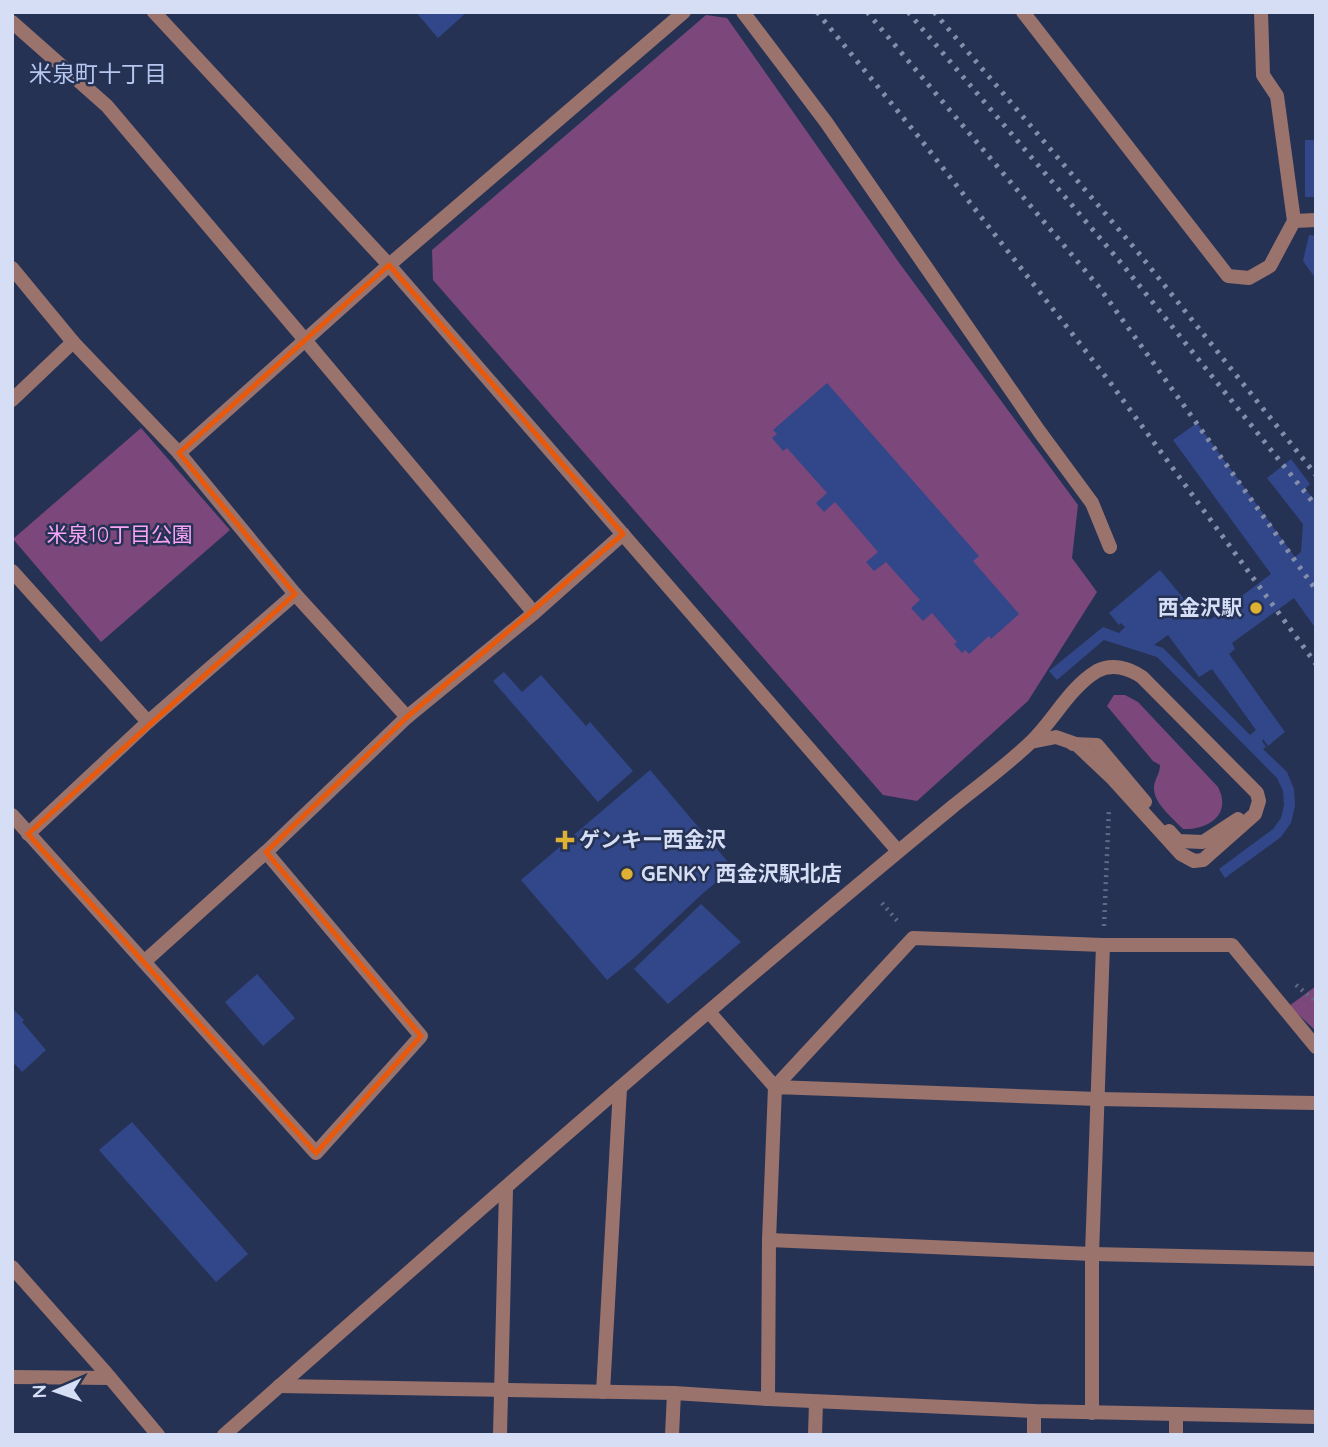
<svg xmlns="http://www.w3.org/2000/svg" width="1328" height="1447" viewBox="0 0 1328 1447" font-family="Quicksand,'Noto Sans JP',sans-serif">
	<rect width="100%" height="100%" fill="#263253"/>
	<g fill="#7c477b">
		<polygon points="706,15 727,18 900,264 1078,505 1072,558 1097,592 1028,701 917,801 883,795 433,280 432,250"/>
		<polygon points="141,428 230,530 101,642 13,539"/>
		<path d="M1114,695H1125L1138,702L1218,787C1232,814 1209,830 1183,829C1173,818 1153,803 1154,787C1155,778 1160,774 1160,765L1153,761L1107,706Z"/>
		<polygon points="1316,986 1316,1031 1289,1006"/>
	</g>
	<g fill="#31478a" fill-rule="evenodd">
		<polygon points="416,12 467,12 438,38"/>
		<rect x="1305" y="140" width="11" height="57"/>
		<polygon points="1309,235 1316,236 1316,279 1303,261"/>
		<polygon points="827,383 979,556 973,561 1019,614 991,639 989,636 969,654 965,650 962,653 954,644 957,642 932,613 923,621 911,608 920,600 886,562 874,571 866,562 878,552 835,502 824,512 816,503 827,493 787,448 783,451 772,438 777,434 773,430"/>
		<path d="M1197,423L1295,557L1301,552L1303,524L1267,478L1291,459L1310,484L1305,489L1316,502V629L1294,598L1232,643L1235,649L1229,654L1285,732L1268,746L1263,739L1262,741L1266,747L1263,749L1287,772L1294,789L1295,806L1291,823L1281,837L1225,878L1219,869L1273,829L1281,818L1284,805L1283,791L1277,778L1157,657L1104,640L1057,680L1049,671L1103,627L1119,633L1125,627L1121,623L1119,625L1109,613L1160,570L1198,616L1211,619L1271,574L1173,440ZM1168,635L1199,677L1212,669L1256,730L1250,735L1163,648L1154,645Z"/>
		<polygon points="504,672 522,692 541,675 586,726 590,722 633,771 598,802 493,681"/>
		<polygon points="650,770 733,868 701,895 634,958 607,980 521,880"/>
		<polygon points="701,904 741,942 668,1004 634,969"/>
		<polygon points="257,974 295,1018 263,1046 225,1002"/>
		<polygon points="12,1008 24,1020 22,1022 46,1050 22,1072 15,1064 12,1067"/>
		<polygon points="132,1122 248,1254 216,1282 99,1150"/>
	</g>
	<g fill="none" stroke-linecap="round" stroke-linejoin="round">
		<g stroke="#5f6a87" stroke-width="4.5" stroke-dasharray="2 5" stroke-linecap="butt">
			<polyline points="882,903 900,924"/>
			<polyline points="1104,926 1109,808"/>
			<polyline points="1296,985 1316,1002"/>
		</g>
		<g stroke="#9b736d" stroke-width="14">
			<polyline points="154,12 389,265 898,851"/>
			<polyline points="1023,12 1228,276 1249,278 1270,266 1294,221 1277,96 1263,75 1261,12"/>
			<polyline points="12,22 107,106 305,340 534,613 407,717"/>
			<polyline points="1294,221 1316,220"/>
			<polyline points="12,268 73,342"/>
			<polyline points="12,400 73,342 179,453 389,265 684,12"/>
			<polyline points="12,571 148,722 295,594 179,453"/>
			<polyline points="534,613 623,534"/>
			<polyline points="1073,744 1097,745 1145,802"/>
			<polyline points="12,815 316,1153 421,1036 266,852 144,962"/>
			<polyline points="1169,831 1178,841 1203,842 1238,819"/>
			<polyline points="28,834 148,722"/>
			<polyline points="261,857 407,717 295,594"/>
			<polyline points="709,1012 775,1087 913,938 1103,945 1232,945 1316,1047"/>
			<polyline points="769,1240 1092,1254 1316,1259"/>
			<polyline points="12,1377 110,1378"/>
			<polyline points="279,1386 674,1393 768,1399 769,1240 775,1087 1097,1099 1316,1103"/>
			<polyline points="603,1392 620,1088"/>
			<polyline points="768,1399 1034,1411 1316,1417"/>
			<polyline points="1034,1411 1034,1435"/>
			<polyline points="1092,1413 1092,1254 1103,945"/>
			<path d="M224,1435C464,1223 704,1011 951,808C977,787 1007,765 1031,742C1054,720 1069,688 1097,671C1112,663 1129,668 1142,677L1257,793L1259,801L1255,814L1203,860L1194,861L1181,854L1113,779L1076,744L1056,737L1031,742"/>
			<polyline points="500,1435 506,1189"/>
			<polyline points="672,1435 674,1393"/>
			<polyline points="815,1435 816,1402"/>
			<polyline points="1176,1435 1176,1415"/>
		</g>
		<g stroke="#9b736d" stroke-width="14">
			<polyline points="743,12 826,122 1039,431 1092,503 1110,547"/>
			<polyline points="12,1267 106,1373 158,1435"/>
		</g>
		<g stroke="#848eaa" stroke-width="5" stroke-dasharray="3.5 7" stroke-linecap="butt">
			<polyline points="817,12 918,136 1109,381 1316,664"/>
			<polyline points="867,12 1099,287 1316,590"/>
			<polyline points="908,12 1122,264 1316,506"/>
			<polyline points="934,12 1137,251 1316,475"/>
		</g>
	</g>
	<path fill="none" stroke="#e8590c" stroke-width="5" stroke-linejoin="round" d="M389,265L623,534L407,717L266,852L421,1036L316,1153L28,834L295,594L179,453Z"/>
	<g fill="#deb133" stroke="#263253" stroke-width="2.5">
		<circle cx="1256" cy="608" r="7"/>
		<path d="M561.5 829.5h7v7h7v7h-7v7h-7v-7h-7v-7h7z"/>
		<circle cx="627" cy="874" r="7"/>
	</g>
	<g text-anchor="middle" stroke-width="5" stroke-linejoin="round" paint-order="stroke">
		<g font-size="21" fill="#f9a4f7" stroke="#263253">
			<text x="120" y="542">米泉10丁目公園</text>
		</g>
		<g font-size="21" font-weight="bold" fill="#d5def4" stroke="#263253" text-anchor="start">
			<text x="1242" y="615" text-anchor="end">西金沢駅</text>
			<text x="579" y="847">ゲンキー西金沢</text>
			<text x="641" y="881">GENKY 西金沢駅北店</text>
		</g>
		<g font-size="23" fill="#b5c6f0" stroke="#263253">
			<text x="98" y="82">米泉町十丁目</text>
		</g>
	</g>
	<rect width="1328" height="1447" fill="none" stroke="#d5def4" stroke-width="28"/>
	<g transform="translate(56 1391) rotate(268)" stroke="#263253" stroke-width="5" paint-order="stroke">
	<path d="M0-5L12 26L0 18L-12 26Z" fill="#d5def4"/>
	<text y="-10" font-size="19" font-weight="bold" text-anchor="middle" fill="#d5def4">N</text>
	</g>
</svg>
